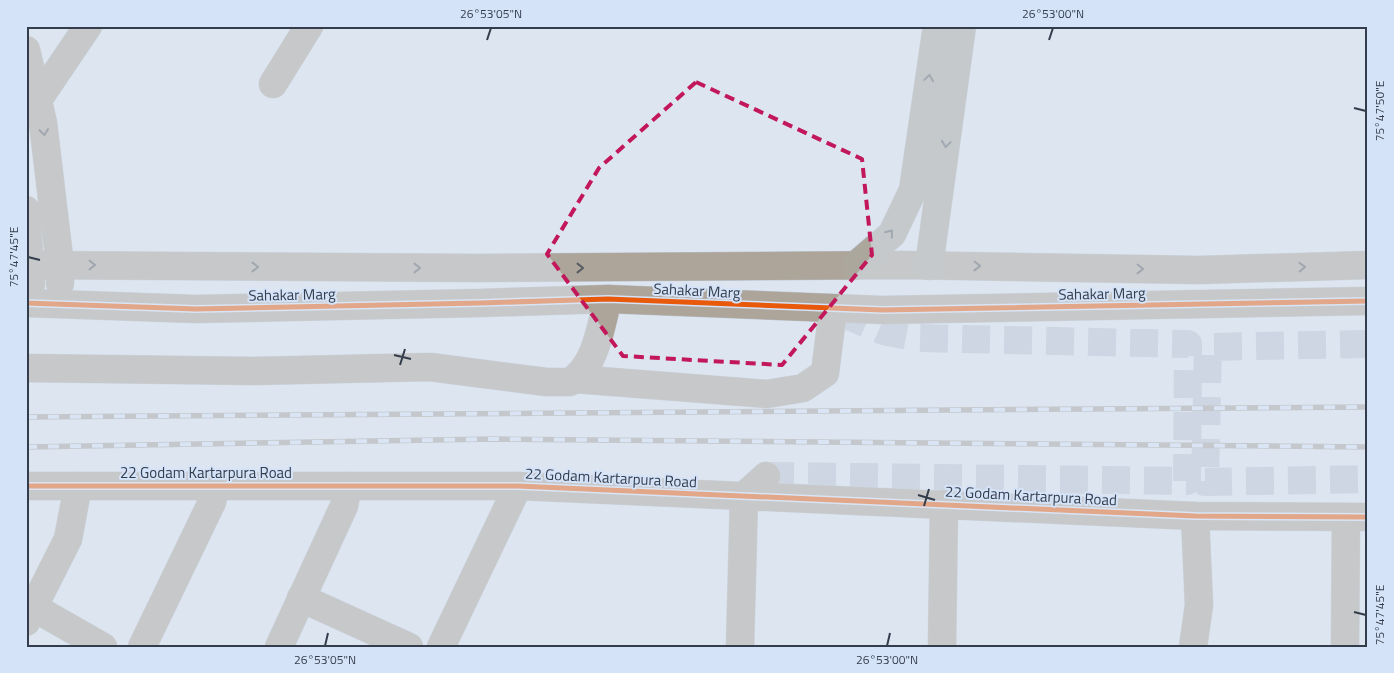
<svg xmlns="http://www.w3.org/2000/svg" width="1394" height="673" viewBox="0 0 1394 673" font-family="'Titillium Web',sans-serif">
	<rect width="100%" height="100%" fill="#dde5f1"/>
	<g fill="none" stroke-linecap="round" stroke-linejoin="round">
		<g stroke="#bbc3d0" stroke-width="28" stroke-dasharray="28 14" stroke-linecap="butt">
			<polyline points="1368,344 1208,347 1205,482 1368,479"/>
			<polyline points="766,476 1187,481 1188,344 919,338 883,331 833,309"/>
		</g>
		<defs>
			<g id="minor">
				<polyline points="26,50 43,123 60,265 60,283"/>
				<polyline points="273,84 309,26"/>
				<polyline points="38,100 88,26"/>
				<polyline points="26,210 31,284"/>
				<polyline points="26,265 480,268 904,265 1199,270 1368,265"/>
				<polyline points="26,303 196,309 480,303 608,299 883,310 1368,301"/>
				<path d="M26,368L255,371L430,367L546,382H570C597,365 600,327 608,299"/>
				<polyline points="575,379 767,394 803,388 825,373 833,309"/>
				<polyline points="26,486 518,486 1195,516 1368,517"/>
				<polyline points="301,598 409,647"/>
				<polyline points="33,607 103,647"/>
				<polyline points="26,622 68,539 78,486"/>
				<polyline points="142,647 212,502 215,486"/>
				<polyline points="279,647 344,506 348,486"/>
				<polyline points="441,647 518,486"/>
				<polyline points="740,647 744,496 766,476"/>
				<polyline points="942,647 944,504"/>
				<polyline points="1193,647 1199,605 1195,516"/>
				<polyline points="1345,647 1346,518"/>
			</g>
			<g id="major">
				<polyline points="855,266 892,234 913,190 937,26"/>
				<polyline points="929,266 962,26"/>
			</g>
		</defs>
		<use href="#minor" stroke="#b9c1cb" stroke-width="29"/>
		<use href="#major" stroke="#b9c1cb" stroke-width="29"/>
		<use href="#minor" stroke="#ada599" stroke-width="28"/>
		<use href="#major" stroke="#aba79d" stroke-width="28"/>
		<defs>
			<g id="rail">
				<polyline points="26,417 1368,407"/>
				<polyline points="26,447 493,439 1368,447"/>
			</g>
		</defs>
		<use href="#rail" stroke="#a7a49f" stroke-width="5.5"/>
		<use href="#rail" stroke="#d5e3f9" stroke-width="4" stroke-dasharray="11" stroke-linecap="butt"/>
		<defs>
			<g id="cycleway">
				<polyline points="26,303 196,309 480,303 608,299 883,310 1368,301"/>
				<polyline points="26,486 518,486 1195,516 1368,517"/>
			</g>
		</defs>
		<use href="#cycleway" stroke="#d5e3f9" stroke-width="8"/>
		<use href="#cycleway" stroke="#e8590c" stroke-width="5"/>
	</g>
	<defs><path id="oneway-chevron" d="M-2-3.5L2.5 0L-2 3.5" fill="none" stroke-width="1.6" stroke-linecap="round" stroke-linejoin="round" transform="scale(1.25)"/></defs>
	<g stroke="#585d64">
		<use href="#oneway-chevron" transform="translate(929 78) rotate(-82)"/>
		<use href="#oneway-chevron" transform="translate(946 144) rotate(98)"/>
		<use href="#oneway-chevron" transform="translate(890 233) rotate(-52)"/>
	</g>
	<g stroke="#585c63">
		<use href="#oneway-chevron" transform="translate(44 132) rotate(83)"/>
		<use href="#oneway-chevron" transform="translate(92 265)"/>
		<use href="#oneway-chevron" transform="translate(977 266) rotate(1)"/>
		<use href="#oneway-chevron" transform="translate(255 267)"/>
		<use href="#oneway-chevron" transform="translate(1302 267) rotate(-2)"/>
		<use href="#oneway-chevron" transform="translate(417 268)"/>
		<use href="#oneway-chevron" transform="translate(580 268)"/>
		<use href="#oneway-chevron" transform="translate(1140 269) rotate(1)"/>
	</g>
	<path d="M0 0H1394V673H0ZM696,82L862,159L872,255L782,365L623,356L547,254L599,168Z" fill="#dde5f1" fill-opacity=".55" fill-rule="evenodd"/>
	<path fill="none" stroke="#c2185b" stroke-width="4" stroke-dasharray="10 6" stroke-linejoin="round" d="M696,82L862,159L872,255L782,365L623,356L547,254L599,168Z"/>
	<path fill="none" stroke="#343d4c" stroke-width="2" d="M487,40L491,28M1049,40L1053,28M1354,108L1366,111M28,257L40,260M394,355L411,359M400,365L405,349M918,495L935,500M924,506L929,489M1354,612L1366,615M325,646L328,633M887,646L890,633"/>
	<g text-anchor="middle" stroke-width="4" stroke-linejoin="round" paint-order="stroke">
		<g font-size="15" fill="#343d4c" stroke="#d5e3f9">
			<text transform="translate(697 291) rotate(3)" y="5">Sahakar Marg</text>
			<text transform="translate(1102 294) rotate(-1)" y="5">Sahakar Marg</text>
			<text transform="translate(292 295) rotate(-1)" y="5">Sahakar Marg</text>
			<text x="206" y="478">22 Godam Kartarpura Road</text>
			<text transform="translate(611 478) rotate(3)" y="5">22 Godam Kartarpura Road</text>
			<text transform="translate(1031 496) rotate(3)" y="5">22 Godam Kartarpura Road</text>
		</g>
	</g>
	<rect width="1394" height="673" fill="none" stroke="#d5e3f9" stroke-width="55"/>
	<rect x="28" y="28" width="1338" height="618" fill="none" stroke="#343d4c" stroke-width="2"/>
	<g font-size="12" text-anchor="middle" fill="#343d4c">
		<text x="491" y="18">26°53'05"N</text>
		<text x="1053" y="18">26°53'00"N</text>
		<text transform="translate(1380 111) rotate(-90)" y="4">75°47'50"E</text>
		<text transform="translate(14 257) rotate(-90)" y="4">75°47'45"E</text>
		<text transform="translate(1380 615) rotate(-90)" y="4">75°47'45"E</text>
		<text x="325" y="664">26°53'05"N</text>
		<text x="887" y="664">26°53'00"N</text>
	</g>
</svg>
